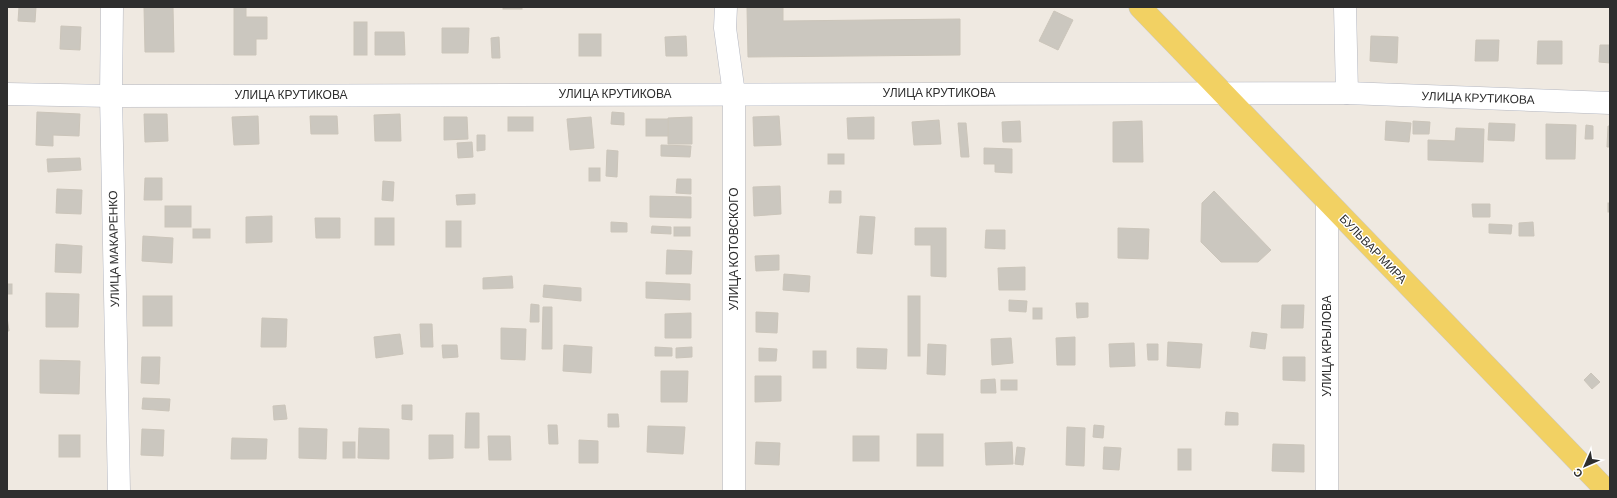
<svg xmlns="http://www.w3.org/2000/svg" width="1617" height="498" viewBox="0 0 1617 498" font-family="Barlow,sans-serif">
	<rect width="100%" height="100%" fill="#efe9e1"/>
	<g fill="#cbc7bf" stroke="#cbc5ba">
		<polygon points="19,7 36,7 35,22 18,21"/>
		<polygon points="144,7 173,7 174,52 145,52"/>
		<polygon points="234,7 246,7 246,17 267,17 267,39 256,39 256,55 234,55"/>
		<rect x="503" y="7" width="19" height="2"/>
		<polygon points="747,7 783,7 783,21 960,19 960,55 748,57"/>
		<polygon points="1054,11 1073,20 1058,50 1039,41"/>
		<rect x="354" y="22" width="13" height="33"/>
		<polygon points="61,26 81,27 80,50 60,49"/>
		<polygon points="442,28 469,28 468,53 442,53"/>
		<polygon points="375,32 404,32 405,55 375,55"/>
		<rect x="579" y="34" width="22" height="22"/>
		<polygon points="686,36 687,56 666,56 665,37"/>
		<polygon points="1371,36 1398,37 1397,63 1370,61"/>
		<polygon points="499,37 500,58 492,58 491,38"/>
		<polygon points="1476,40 1499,40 1498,61 1475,61"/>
		<polygon points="1538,41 1562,41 1562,64 1537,64"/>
		<polygon points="1600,45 1610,45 1610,63 1599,62"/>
		<polygon points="37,112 80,114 79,136 53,135 53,146 36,145"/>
		<polygon points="612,112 624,113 624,125 611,124"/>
		<polygon points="144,114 167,114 168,141 145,142"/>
		<polygon points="400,114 401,141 375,141 374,115"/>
		<polygon points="258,116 259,144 234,145 232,117"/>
		<polygon points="310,116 337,116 338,134 311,134"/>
		<polygon points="779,116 781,145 754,146 753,117"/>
		<polygon points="444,117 467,117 468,139 444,140"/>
		<rect x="508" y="117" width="25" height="14"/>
		<polygon points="591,117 594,148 570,150 567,119"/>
		<polygon points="692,117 692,144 668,144 668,118"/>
		<polygon points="874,117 874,139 848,139 847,118"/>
		<rect x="646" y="119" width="22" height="17"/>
		<polygon points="939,120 941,144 914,145 912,122"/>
		<polygon points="1020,121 1021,142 1003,142 1002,122"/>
		<polygon points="1142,121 1143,162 1113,162 1113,122"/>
		<polygon points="1386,121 1411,123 1409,142 1385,140"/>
		<polygon points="1413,121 1430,122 1429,134 1413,134"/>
		<polygon points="958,123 966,123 969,157 961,157"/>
		<polygon points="1489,123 1515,124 1514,141 1488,140"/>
		<polygon points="1546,124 1576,125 1575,159 1546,159"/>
		<polygon points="1586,125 1593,126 1593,139 1585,139"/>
		<polygon points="1608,126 1610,126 1610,147 1607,147"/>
		<polygon points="1456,128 1484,129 1483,162 1428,160 1428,140 1455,141"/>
		<polygon points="477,135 485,135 485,150 477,151"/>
		<polygon points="472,142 473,157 458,158 457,143"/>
		<polygon points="661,145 691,146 690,157 661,156"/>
		<polygon points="984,148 1012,149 1012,173 995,172 995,164 984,164"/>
		<polygon points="607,150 618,151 617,177 606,176"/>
		<rect x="828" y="154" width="16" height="10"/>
		<polygon points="80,158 81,170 48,172 47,159"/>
		<rect x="589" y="168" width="11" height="13"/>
		<polygon points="145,178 162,178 162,200 144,200"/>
		<polygon points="677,179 691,179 691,194 676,193"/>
		<polygon points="383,181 394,182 393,201 382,200"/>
		<polygon points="780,186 781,214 754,216 753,187"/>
		<polygon points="57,189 82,190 81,214 56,213"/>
		<polygon points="830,191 841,191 841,203 829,203"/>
		<polygon points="1214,191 1271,250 1258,262 1221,262 1201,242 1202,203"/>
		<polygon points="475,194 475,204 457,205 456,195"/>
		<polygon points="650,196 691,197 691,218 650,217"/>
		<rect x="1608" y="203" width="2" height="9"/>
		<polygon points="1472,204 1490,204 1490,217 1473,217"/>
		<rect x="165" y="206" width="26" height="21"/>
		<polygon points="272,216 272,242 246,243 246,217"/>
		<polygon points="860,216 875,217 872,254 857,253"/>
		<polygon points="315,218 340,218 340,238 316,238"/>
		<rect x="375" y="218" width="19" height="27"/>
		<rect x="446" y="221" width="15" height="26"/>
		<polygon points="611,222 627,223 627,232 611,232"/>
		<polygon points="1533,222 1534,236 1519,236 1519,223"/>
		<polygon points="1489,224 1512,225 1511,234 1489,233"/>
		<polygon points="652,226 671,227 671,234 651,233"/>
		<rect x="674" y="227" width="16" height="9"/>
		<polygon points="915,228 946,228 946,277 931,276 931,245 915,245"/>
		<polygon points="1118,228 1149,229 1148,259 1118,258"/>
		<rect x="193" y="229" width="17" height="9"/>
		<polygon points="986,230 1005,230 1005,249 985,248"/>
		<polygon points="143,236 173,238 172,263 142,261"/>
		<polygon points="56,244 82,246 81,273 55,272"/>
		<polygon points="667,250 692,251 691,274 666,274"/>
		<polygon points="779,255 779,270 756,271 755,256"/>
		<polygon points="1025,267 1025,290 999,290 998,268"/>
		<polygon points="784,274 810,276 809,292 783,290"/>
		<polygon points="512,276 513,288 483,289 483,278"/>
		<polygon points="646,282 690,284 690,300 646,298"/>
		<rect x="7" y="284" width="5" height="10"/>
		<polygon points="544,285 581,288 581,301 543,297"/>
		<polygon points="46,293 79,294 78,327 46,327"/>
		<rect x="143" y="296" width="29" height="30"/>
		<rect x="908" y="296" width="12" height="60"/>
		<polygon points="1009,300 1027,301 1026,312 1009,311"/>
		<polygon points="1076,303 1088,303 1088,317 1077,318"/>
		<polygon points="531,304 539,305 539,322 530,322"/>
		<polygon points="1282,305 1304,305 1303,328 1281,328"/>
		<polygon points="543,307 552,307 552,349 542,349"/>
		<rect x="1033" y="308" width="9" height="11"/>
		<polygon points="756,312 778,313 777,333 756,332"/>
		<polygon points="691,313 691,338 665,338 665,314"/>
		<polygon points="7,317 9,331 7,331"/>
		<polygon points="262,318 287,319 286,347 261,347"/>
		<polygon points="420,324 432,324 433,347 421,347"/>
		<polygon points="501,328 526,329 525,360 501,359"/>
		<polygon points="1252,332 1267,334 1265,349 1250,347"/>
		<polygon points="400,334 403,354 376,358 374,337"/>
		<polygon points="1075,337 1075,365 1057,365 1056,338"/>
		<polygon points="1011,338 1013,363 992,365 991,339"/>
		<polygon points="1168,342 1202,344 1200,368 1167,366"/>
		<polygon points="1134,343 1135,366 1110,367 1109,344"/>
		<polygon points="928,344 946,345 945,375 927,374"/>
		<polygon points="1147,344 1158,344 1158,360 1148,360"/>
		<polygon points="442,345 457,345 458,357 443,358"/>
		<polygon points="564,345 592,347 591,373 563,371"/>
		<polygon points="655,347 672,348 672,356 655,356"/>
		<polygon points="692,347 692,357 676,358 676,348"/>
		<polygon points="759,348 777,349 776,361 759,361"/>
		<polygon points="857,348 887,349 886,369 857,368"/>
		<rect x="813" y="351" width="13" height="17"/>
		<polygon points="142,357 160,357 159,384 141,383"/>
		<polygon points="1283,357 1305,357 1305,381 1283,380"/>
		<polygon points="40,360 80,361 79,394 40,393"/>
		<polygon points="661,371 688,371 687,402 661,402"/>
		<polygon points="1591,373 1600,382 1592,389 1584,380"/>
		<polygon points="755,376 781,376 781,401 755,402"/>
		<polygon points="995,379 996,393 981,393 981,380"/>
		<rect x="1001" y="380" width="16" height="10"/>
		<polygon points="143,398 170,399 169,411 142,409"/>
		<polygon points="285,405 287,419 274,420 273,406"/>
		<polygon points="402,405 412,405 412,420 402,419"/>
		<polygon points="1226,412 1238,413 1238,425 1225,425"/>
		<polygon points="466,413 479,413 479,448 465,448"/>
		<polygon points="608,414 618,414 619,427 608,427"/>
		<polygon points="548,425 557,425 558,444 549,444"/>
		<polygon points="1094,425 1104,426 1103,438 1093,437"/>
		<polygon points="648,426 685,427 683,454 647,452"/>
		<polygon points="1067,427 1085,428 1084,466 1066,465"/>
		<polygon points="299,428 327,429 326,459 299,458"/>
		<polygon points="359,428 389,429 389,459 358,458"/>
		<polygon points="142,429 164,430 163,456 141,455"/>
		<rect x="917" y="434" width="26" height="32"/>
		<rect x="59" y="435" width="21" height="22"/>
		<polygon points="429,435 453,435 453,458 429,459"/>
		<polygon points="488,436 510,436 511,460 489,460"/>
		<rect x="853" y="436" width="26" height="25"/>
		<polygon points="232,438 267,439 266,459 231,459"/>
		<polygon points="579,440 598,441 598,463 579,463"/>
		<rect x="343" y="442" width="12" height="16"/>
		<polygon points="756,442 780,443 779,465 755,464"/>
		<polygon points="1012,442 1013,464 986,465 985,443"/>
		<polygon points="1273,444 1304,445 1304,472 1272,471"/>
		<polygon points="1017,447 1025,448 1023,465 1015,464"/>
		<polygon points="1104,447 1121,448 1119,470 1103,469"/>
		<rect x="1178" y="449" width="13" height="21"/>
	</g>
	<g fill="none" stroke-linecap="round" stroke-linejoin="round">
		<defs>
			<g id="minor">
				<polyline points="112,7 111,96 119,491"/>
				<polyline points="726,7 725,28 734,94 734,491"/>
				<polyline points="1347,93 1610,103"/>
				<polyline points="7,94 111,96 1347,93 1345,7"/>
				<polyline points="1327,201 1327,491"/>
			</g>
			<polyline id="major" points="1140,7 1607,491"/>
		</defs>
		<use href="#minor" stroke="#b4b7c1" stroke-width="23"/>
		<use href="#major" stroke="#c9c9c9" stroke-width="23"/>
		<use href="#minor" stroke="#fff" stroke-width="22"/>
		<use href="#major" stroke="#f2d163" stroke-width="22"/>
	</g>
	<g text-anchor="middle" stroke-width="3" stroke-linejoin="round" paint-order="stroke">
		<g font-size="12" fill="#2e2e2e" stroke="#fff">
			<text x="939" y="97">УЛИЦА КРУТИКОВА</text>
			<text x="615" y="98">УЛИЦА КРУТИКОВА</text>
			<text x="291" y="99">УЛИЦА КРУТИКОВА</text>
			<text transform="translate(1478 98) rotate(2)" y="4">УЛИЦА КРУТИКОВА</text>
			<text transform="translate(114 249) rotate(-91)" y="4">УЛИЦА МАКАРЕНКО</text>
			<text transform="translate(734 249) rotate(-90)" y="4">УЛИЦА КОТОВСКОГО</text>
			<text transform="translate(1373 249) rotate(46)" y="4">БУЛЬВАР МИРА</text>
			<text transform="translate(1327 346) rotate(-90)" y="4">УЛИЦА КРЫЛОВА</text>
		</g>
	</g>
	<rect width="1617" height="498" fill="none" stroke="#2e2e2e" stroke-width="16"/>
	<g transform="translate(1585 466) rotate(225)" stroke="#ffffff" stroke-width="3" paint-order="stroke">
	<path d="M0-3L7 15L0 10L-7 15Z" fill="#2e2e2e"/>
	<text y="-6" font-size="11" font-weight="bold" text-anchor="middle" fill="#2e2e2e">С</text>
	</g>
</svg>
